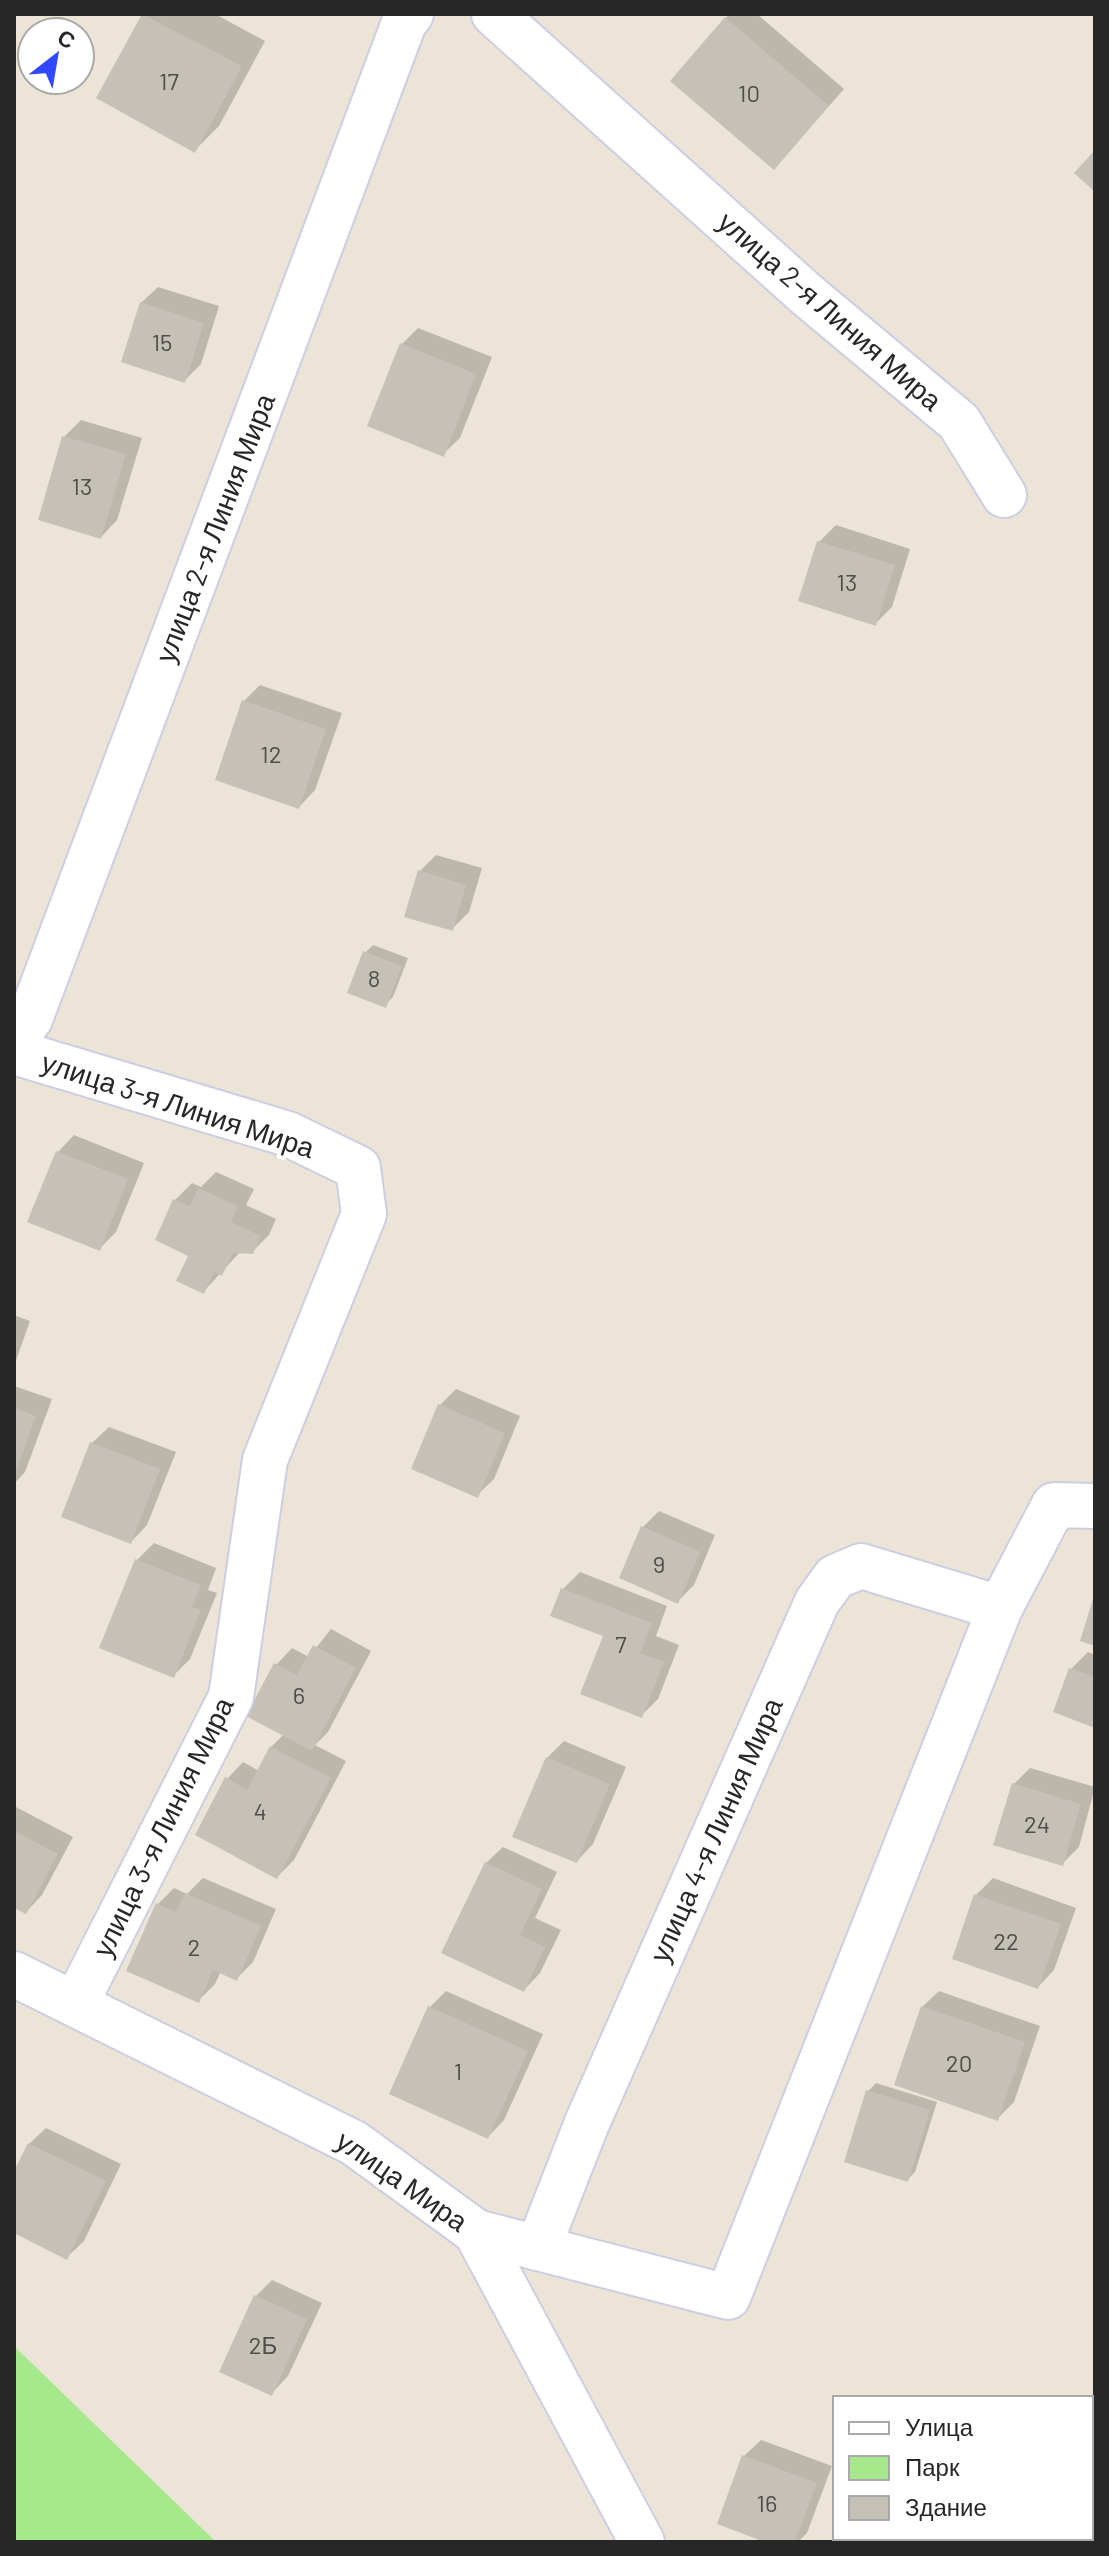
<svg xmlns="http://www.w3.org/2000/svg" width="1109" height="2556" viewBox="0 0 1109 2556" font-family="Barlow,sans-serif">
	<rect width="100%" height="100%" fill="#ece4d6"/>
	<polygon fill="#a5e98c" points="14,2346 216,2542 14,2542"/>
	<g fill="#0003">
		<polygon points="144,14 215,14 265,41 219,126 195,150 99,98"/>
		<polygon points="730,14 757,14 844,89 774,168 726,18"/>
		<polygon points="158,287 219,306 201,364 184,381 141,303"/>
		<polygon points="418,328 492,357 460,438 443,454 401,345"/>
		<polygon points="81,420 142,438 117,520 101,537 64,437"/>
		<polygon points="836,525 910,549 892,607 875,624 819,542"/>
		<polygon points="260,685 342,713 315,790 299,807 244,701"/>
		<polygon points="436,855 482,868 469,912 452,929 420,871"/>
		<polygon points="373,945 408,958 393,997 385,1005 365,953"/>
		<polygon points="74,1135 144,1163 116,1232 99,1249 58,1152"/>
		<polygon points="216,1172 254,1189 246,1205 276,1219 269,1235 252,1252 241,1251 203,1292 175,1200 192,1183 201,1187"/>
		<polygon points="14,1315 30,1321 14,1366"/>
		<polygon points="14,1386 52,1399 25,1472 14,1484"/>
		<polygon points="456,1389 520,1416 494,1479 477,1495 440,1405"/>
		<polygon points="109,1427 176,1452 147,1525 131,1542 92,1443"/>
		<polygon points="659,1511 715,1535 694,1585 677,1602 643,1527"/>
		<polygon points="154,1543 216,1568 208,1590 217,1593 190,1659 173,1676 102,1647 137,1560"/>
		<polygon points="580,1572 667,1606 656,1636 679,1645 658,1699 641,1716 605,1635 553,1615 563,1589"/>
		<polygon points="331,1629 371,1651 328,1732 315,1745 346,1761 294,1860 277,1877 227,1779 243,1762 259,1771 271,1747 284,1734 276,1665 292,1648 309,1657"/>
		<polygon points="1088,1652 1095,1655 1095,1726 1056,1711 1071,1669"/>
		<polygon points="564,1741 626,1767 593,1844 577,1861 547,1758"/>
		<polygon points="1030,1768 1095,1787 1079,1847 1062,1864 1014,1784"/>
		<polygon points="14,1806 73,1837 42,1895 26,1912 14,1905"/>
		<polygon points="503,1847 557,1872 535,1918 561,1930 540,1973 524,1990 486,1863"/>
		<polygon points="203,1878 276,1909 253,1962 237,1978 221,1971 215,1984 199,2000 157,1905 174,1888 187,1894"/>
		<polygon points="993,1878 1076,1908 1054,1970 1038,1987 976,1895"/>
		<polygon points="446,1991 543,2034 504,2120 488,2137 430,2007"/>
		<polygon points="939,1991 1040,2026 1014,2102 998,2118 922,2007"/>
		<polygon points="876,2083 937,2102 915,2172 907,2180 868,2091"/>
		<polygon points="46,2128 121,2164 84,2241 67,2257 14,2231 14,2176 29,2144"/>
		<polygon points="272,2280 322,2303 288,2376 272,2393 256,2296"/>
		<polygon points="761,2440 832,2466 807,2533 798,2542 770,2542 744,2456"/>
		<polygon points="972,2538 1037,2538 1047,2542 970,2542"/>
	</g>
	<g fill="#c6c1b7">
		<polygon points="142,14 242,66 195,153 96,98"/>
		<polygon points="725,17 829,106 774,170 670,81"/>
		<polygon points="1095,150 1095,192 1074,173"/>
		<polygon points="140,302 204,323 185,383 121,362"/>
		<polygon points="400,343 476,374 444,457 367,426"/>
		<polygon points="62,436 126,454 101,539 38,520"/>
		<polygon points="817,541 895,565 876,626 798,601"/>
		<polygon points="242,700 326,729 299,809 215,780"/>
		<polygon points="418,870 466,885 453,931 404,917"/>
		<polygon points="363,951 402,966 386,1008 347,993"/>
		<polygon points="56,1151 128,1179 100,1251 27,1222"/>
		<polygon points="198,1188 238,1206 231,1222 261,1236 253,1254 233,1253 222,1276 214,1272 204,1294 176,1281 188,1256 155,1240 173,1199 190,1206"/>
		<polygon points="438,1404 505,1433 478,1498 411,1469"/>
		<polygon points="14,1408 36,1416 14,1477"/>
		<polygon points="90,1442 160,1469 131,1544 61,1517"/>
		<polygon points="641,1526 700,1552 678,1604 619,1578"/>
		<polygon points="135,1559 201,1585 192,1607 201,1610 174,1678 99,1648"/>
		<polygon points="561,1588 652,1623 640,1653 664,1662 642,1718 580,1694 603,1636 550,1616"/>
		<polygon points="1094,1596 1095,1596 1095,1646 1080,1641"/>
		<polygon points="313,1645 356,1668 312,1751 246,1716 274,1663 297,1675"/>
		<polygon points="1069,1668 1095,1677 1095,1728 1053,1712"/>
		<polygon points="270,1746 331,1778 277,1879 195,1835 225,1777 247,1790"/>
		<polygon points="546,1757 610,1784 577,1863 512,1837"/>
		<polygon points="1012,1783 1081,1804 1063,1866 993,1845"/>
		<polygon points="14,1831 58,1854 26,1914 14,1908"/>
		<polygon points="485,1862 542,1889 520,1935 545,1947 524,1992 441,1953"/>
		<polygon points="185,1893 261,1926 237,1981 213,1970 199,2003 126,1971 156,1903 176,1912"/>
		<polygon points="974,1894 1061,1924 1038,1989 952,1959"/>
		<polygon points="428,2006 528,2051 488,2139 389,2094"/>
		<polygon points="921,2006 1025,2042 998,2121 894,2085"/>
		<polygon points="866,2090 930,2110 908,2182 844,2162"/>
		<polygon points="28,2143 106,2181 67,2260 14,2233 14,2171"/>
		<polygon points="254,2295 307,2319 272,2396 219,2372"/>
		<polygon points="742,2455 817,2483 795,2542 765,2542 717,2524"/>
		<polygon points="969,2538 982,2538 991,2542 968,2542"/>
	</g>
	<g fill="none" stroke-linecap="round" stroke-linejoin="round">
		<defs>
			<g id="minor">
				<polyline points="494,14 806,294 959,422 1004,495"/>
				<polyline points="14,1040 30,1019 404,23 411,14"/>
				<polyline points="14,1052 288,1134 358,1168 364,1214 265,1460 231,1697 76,2003"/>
				<polyline points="14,1974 354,2143 476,2232 642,2542"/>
				<polyline points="476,2232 728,2297 1000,1608 1054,1505 1095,1506"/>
				<polyline points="538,2248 587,2123 817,1602 835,1577 861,1566 1000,1608"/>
			</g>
		</defs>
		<use href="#minor" stroke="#cccee2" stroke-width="48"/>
		<use href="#minor" stroke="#fff" stroke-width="44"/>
	</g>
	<g text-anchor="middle" stroke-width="8" stroke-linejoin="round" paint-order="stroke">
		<g font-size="24" fill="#4f4e4b">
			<text x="169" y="90">17</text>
			<text x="749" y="102">10</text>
			<text x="162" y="351">15</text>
			<text x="82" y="495">13</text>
			<text x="847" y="591">13</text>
			<text x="271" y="763">12</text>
			<text x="374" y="987">8</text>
			<text x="659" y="1573">9</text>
			<text x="621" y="1653">7</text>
			<text x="299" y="1704">6</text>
			<text x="260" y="1820">4</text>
			<text x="1037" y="1833">24</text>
			<text x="1006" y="1950">22</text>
			<text x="194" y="1956">2</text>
			<text x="959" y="2072">20</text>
			<text x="458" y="2080">1</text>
			<text x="263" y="2354">2Б</text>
			<text x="767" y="2512">16</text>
		</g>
		<g font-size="28" fill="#272727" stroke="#fff">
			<text transform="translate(830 311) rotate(41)" y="10">улица 2-я Линия Мира</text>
			<text transform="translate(215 528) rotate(-69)" y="10">улица 2-я Линия Мира</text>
			<text transform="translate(178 1105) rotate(18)" y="10">улица 3-я Линия Мира</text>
			<text transform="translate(163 1827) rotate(-64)" y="10">улица 3-я Линия Мира</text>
			<text transform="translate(716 1830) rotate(-66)" y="10">улица 4-я Линия Мира</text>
			<text transform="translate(402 2181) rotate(35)" y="10">улица Мира</text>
		</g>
	</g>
	<rect width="1109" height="2556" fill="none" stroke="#272727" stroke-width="32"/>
	<rect x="833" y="2396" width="260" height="144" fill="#ffffff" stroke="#a9a9a9" stroke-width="2"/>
	<rect x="849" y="2422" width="40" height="12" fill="#ffffff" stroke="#a9a9a9" stroke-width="2"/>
	<text x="905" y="2436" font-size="24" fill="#272727">Улица</text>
	<rect x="849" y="2456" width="40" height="24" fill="#a5e98c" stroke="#a9a9a9" stroke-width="2"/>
	<text x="905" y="2476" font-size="24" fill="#272727">Парк</text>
	<rect x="849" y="2496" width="40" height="24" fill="#c6c1b7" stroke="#a9a9a9" stroke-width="2"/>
	<text x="905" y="2516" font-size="24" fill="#272727">Здание</text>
	<g transform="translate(56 56) rotate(31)"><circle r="38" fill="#ffffff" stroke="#a9a9a9" stroke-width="2"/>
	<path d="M0-6L14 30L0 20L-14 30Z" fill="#3048ff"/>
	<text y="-12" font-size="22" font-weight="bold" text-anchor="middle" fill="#272727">С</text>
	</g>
</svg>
